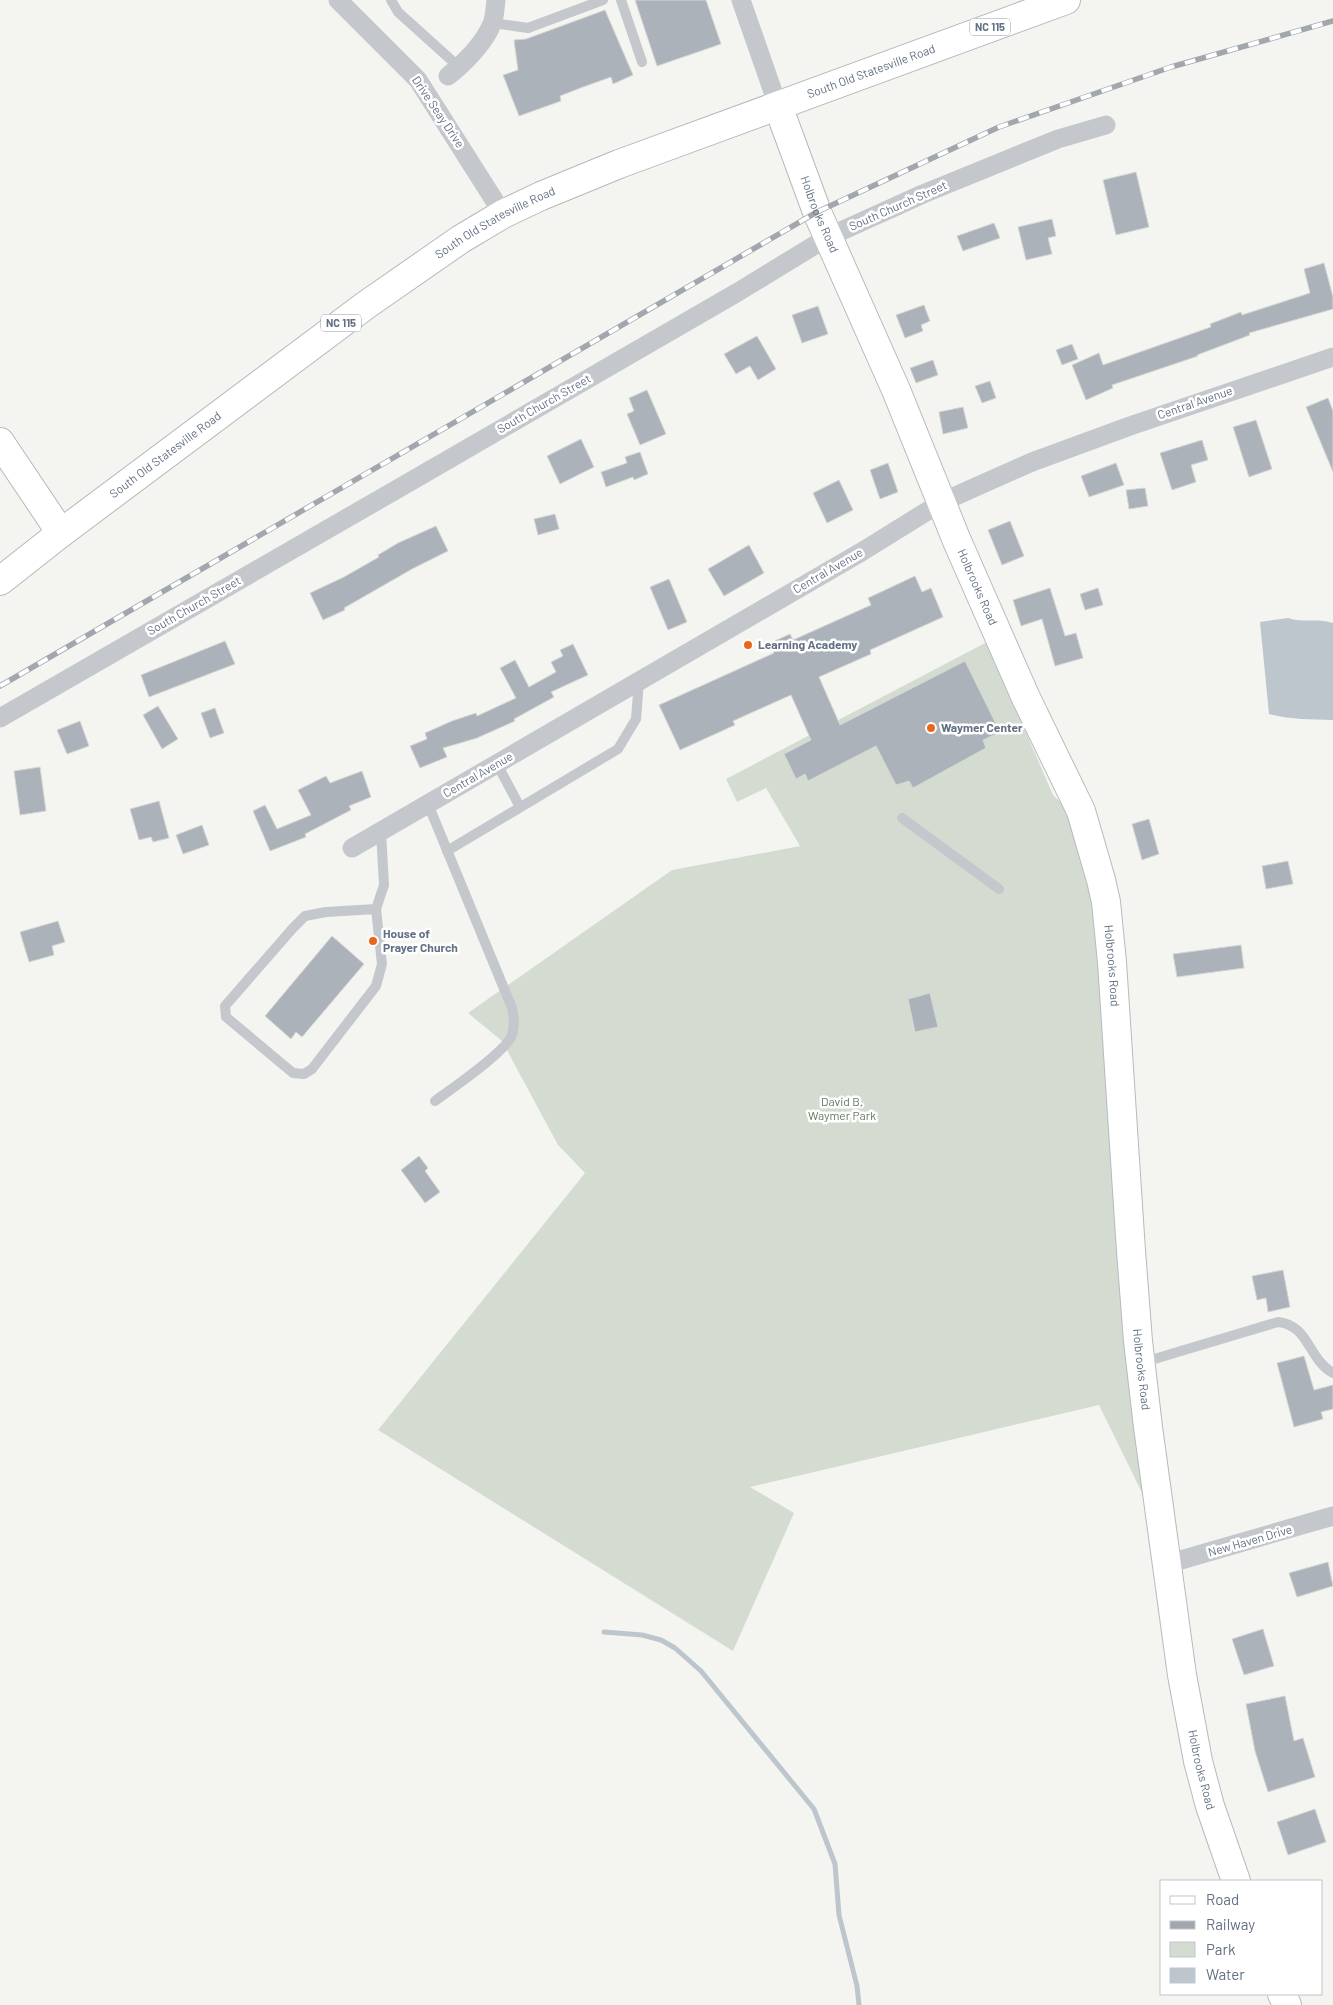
<svg xmlns="http://www.w3.org/2000/svg" width="1333" height="2005" viewBox="0 0 1333 2005" font-family="Barlow,sans-serif">
	<rect width="100%" height="100%" fill="#f4f5f1"/>
	<polygon fill="#d4dcd2" points="987,642 1053,795 1069,810 1092,890 1099,957 1117,1253 1127,1359 1147,1503 1099,1405 750,1487 794,1513 733,1651 378,1430 585,1173 558,1145 502,1041 468,1013 672,870 800,846 766,788 737,802 726,779"/>
	<path fill="#bdc6cd" d="M1288,618C1302,623 1318,618 1333,623V720C1311,719 1291,720 1269,714L1260,622Z"/>
	<g fill="none" stroke-linecap="round" stroke-linejoin="round">
		<polyline stroke="#bdc6cd" stroke-width="5" points="604,1632 642,1635 661,1640 675,1648 701,1671 814,1809 835,1864 839,1915 857,1986 859,2005"/>
	</g>
	<g fill="#acb2b9" stroke="#d6d6d4">
		<polygon points="635,0 706,0 721,44 657,66"/>
		<polygon points="605,10 633,75 613,84 611,77 583,87 560,96 561,101 519,116 503,75 518,70 514,40 526,39"/>
		<polygon points="1136,172 1149,227 1116,235 1103,180"/>
		<polygon points="1052,219 1056,236 1048,238 1052,254 1026,260 1018,227"/>
		<polygon points="994,223 1000,238 963,251 957,236"/>
		<polygon points="1324,263 1333,297 1333,309 1249,333 1250,335 1197,355 1198,356 1112,385 1113,388 1086,400 1072,365 1099,353 1103,365 1211,327 1210,324 1241,312 1242,315 1310,293 1304,269"/>
		<polygon points="924,305 930,321 921,325 923,331 905,338 896,315"/>
		<polygon points="818,306 828,334 802,343 792,315"/>
		<polygon points="757,336 776,369 758,380 750,366 736,374 724,354"/>
		<polygon points="1072,344 1078,359 1062,365 1056,350"/>
		<polygon points="933,360 938,375 916,383 910,368"/>
		<polygon points="990,381 996,398 982,403 975,386"/>
		<polygon points="647,390 666,434 640,445 627,414 634,411 629,398"/>
		<polygon points="1328,398 1333,411 1333,472 1306,407"/>
		<polygon points="963,407 968,428 943,434 939,412"/>
		<polygon points="1256,420 1272,469 1249,477 1233,427"/>
		<polygon points="581,439 594,467 560,484 547,456"/>
		<polygon points="1202,440 1208,460 1191,465 1196,482 1172,490 1160,453"/>
		<polygon points="640,452 648,474 634,480 633,477 606,487 601,472 627,463 625,457"/>
		<polygon points="888,463 898,492 880,499 870,470"/>
		<polygon points="1116,463 1124,485 1089,497 1081,476"/>
		<polygon points="839,480 853,510 827,523 813,493"/>
		<polygon points="1145,488 1148,506 1129,509 1126,490"/>
		<polygon points="555,514 559,529 538,535 534,519"/>
		<polygon points="1010,521 1024,556 1002,565 988,530"/>
		<polygon points="436,526 448,551 412,569 344,608 345,610 323,620 310,593 344,577 379,557 378,555 398,543"/>
		<polygon points="749,545 764,573 724,596 708,569"/>
		<polygon points="915,576 922,592 931,588 943,617 870,650 871,654 819,677 840,725 965,661 1000,732 983,740 986,748 913,788 909,781 896,785 876,746 808,781 805,774 796,779 784,754 811,740 791,695 733,721 735,725 680,750 659,705 774,653 770,643 790,634 793,640 871,605 868,598"/>
		<polygon points="669,579 687,622 668,630 650,587"/>
		<polygon points="1050,588 1065,636 1076,633 1083,658 1055,666 1042,619 1021,626 1013,600"/>
		<polygon points="1098,588 1103,605 1085,610 1080,594"/>
		<polygon points="225,641 235,664 149,697 141,675"/>
		<polygon points="573,644 588,675 551,692 554,697 514,719 515,721 477,738 443,748 447,757 420,768 410,746 427,739 425,733 452,721 476,713 477,716 516,698 500,668 515,660 529,687 556,672 551,662 563,656 560,650"/>
		<polygon points="158,706 178,739 162,749 143,715"/>
		<polygon points="215,708 224,733 210,738 201,713"/>
		<polygon points="80,721 89,746 67,754 57,730"/>
		<polygon points="40,767 46,811 20,815 14,771"/>
		<polygon points="362,771 371,797 349,806 351,810 305,834 306,837 270,851 253,811 265,805 277,829 311,815 298,790 326,776 330,783"/>
		<polygon points="159,801 169,838 153,842 151,837 139,840 130,809"/>
		<polygon points="1149,819 1159,854 1142,860 1132,824"/>
		<polygon points="202,825 209,845 183,854 176,835"/>
		<polygon points="1288,861 1293,884 1266,889 1262,866"/>
		<polygon points="58,921 65,942 52,946 54,955 29,962 20,932"/>
		<polygon points="332,936 364,964 302,1037 296,1032 291,1039 265,1016"/>
		<polygon points="1241,945 1244,968 1177,977 1173,954"/>
		<polygon points="930,993 938,1027 915,1032 908,999"/>
		<polygon points="419,1156 428,1168 425,1171 440,1192 425,1203 401,1170"/>
		<polygon points="1283,1270 1290,1307 1268,1312 1266,1298 1257,1300 1252,1276"/>
		<polygon points="1304,1356 1314,1390 1333,1385 1333,1409 1321,1412 1323,1419 1294,1427 1277,1363"/>
		<polygon points="1328,1562 1333,1586 1297,1597 1289,1573"/>
		<polygon points="1263,1629 1274,1666 1244,1675 1232,1639"/>
		<polygon points="1285,1696 1294,1741 1303,1738 1315,1777 1268,1792 1255,1751 1246,1704"/>
		<polygon points="1315,1809 1326,1842 1288,1855 1277,1822"/>
	</g>
	<g fill="none" stroke-linecap="round" stroke-linejoin="round">
		<defs>
			<g id="secondary">
				<path id="s1" d="M778,106L817,212L896,390L957,541L1026,698L1081,811L1101,880L1106,902L1112,962L1131,1251L1138,1341L1148,1427L1182,1675L1198,1761L1210,1806L1236,1881"/>
				<polyline points="1282,1994 1287,2005"/>
			</g>
			<g id="primary">
				<polyline points="0,442 61,533"/>
				<path id="s2" d="M0,581L61,533L366,305L461,239L503,214L541,196L619,164L1066,0"/>
			</g>
		</defs>
		<use href="#secondary" stroke="#b6babf" stroke-width="30"/>
		<use href="#primary" stroke="#b5b8bd" stroke-width="30"/>
		<g stroke="#c4c7cb" stroke-width="10">
			<polyline points="391,0 398,12 459,67"/>
			<polyline points="621,0 642,62"/>
			<polyline points="493,23 528,28 603,0"/>
			<polyline points="497,764 520,807"/>
			<path d="M428,804L512,1008C514,1017 515,1026 512,1035C506,1052 451,1089 435,1101"/>
			<polyline points="902,818 999,889"/>
			<polyline points="447,851 618,749 636,719 639,681"/>
			<polyline points="376,909 326,912 305,916 293,928 225,1006 226,1017 293,1073 304,1074 312,1069 376,986 382,964 376,909 384,885 381,831"/>
			<path d="M1141,1363L1278,1322C1309,1325 1308,1359 1333,1373"/>
		</g>
		<g stroke="#c4c7cb" stroke-width="19">
			<polyline points="338,0 418,80 503,214"/>
			<polyline points="741,0 778,106"/>
			<path d="M448,76C465,63 484,43 492,24C495,17 495,7 496,0"/>
			<polyline points="0,718 413,480 738,292 828,237 923,194 1058,139 1106,125"/>
			<polyline points="352,848 863,551 942,502 1032,462 1130,426 1333,357"/>
			<polyline points="1167,1564 1333,1516"/>
		</g>
		<use href="#secondary" stroke="#fff" stroke-width="28"/>
		<use href="#primary" stroke="#fff" stroke-width="28"/>
		<defs>
			<polyline id="rail" points="0,686 817,212 999,127 1171,67 1333,21"/>
		</defs>
		<use href="#rail" stroke="#a2a7ae" stroke-width="5.5"/>
		<use href="#rail" stroke="#fff" stroke-width="4" stroke-dasharray="11" stroke-linecap="butt"/>
	</g>
	<g fill="#eb661b" stroke="#fff" stroke-width="2">
		<circle cx="748" cy="645" r="5"/>
		<circle cx="931" cy="728" r="5"/>
		<circle cx="373" cy="941" r="5"/>
	</g>
	<g text-anchor="middle" stroke-width="5" stroke-linejoin="round" paint-order="stroke">
		<g fill="#fff" stroke="#919ba8" stroke-width="1">
			<rect x="970" y="18.5" width="40" height="17" rx="4"/>
			<rect x="321" y="314.5" width="40" height="17" rx="4"/>
		</g>
		<g font-size="11" font-weight="bold" fill="#627083">
			<text x="990" y="31">NC 115</text>
			<text x="341" y="327">NC 115</text>
		</g>
		<g font-size="12" fill="#627083" stroke="#fff">
			<text dy="4" stroke="none"><textPath href="#s2" startOffset="1018">South Old Statesville Road</textPath></text>
			<text transform="translate(438 112) rotate(56)" y="4">Drive Seay Drive</text>
			<text transform="translate(898 206) rotate(-24)" y="4">South Church Street</text>
			<text dy="4" stroke="none"><textPath href="#s1" startOffset="116">Holbrooks Road</textPath></text>
			<text dy="4" stroke="none"><textPath href="#s2" startOffset="612">South Old Statesville Road</textPath></text>
			<text transform="translate(1195 403) rotate(-19)" y="4">Central Avenue</text>
			<text transform="translate(544 404) rotate(-30)" y="4">South Church Street</text>
			<text dy="4" stroke="none"><textPath href="#s2" startOffset="208">South Old Statesville Road</textPath></text>
			<text transform="translate(828 571) rotate(-30)" y="4">Central Avenue</text>
			<text dy="4" stroke="none"><textPath href="#s1" startOffset="521">Holbrooks Road</textPath></text>
			<text transform="translate(194 606) rotate(-30)" y="4">South Church Street</text>
			<text transform="translate(478 775) rotate(-30)" y="4">Central Avenue</text>
			<text dy="4" stroke="none"><textPath href="#s1" startOffset="926">Holbrooks Road</textPath></text>
			<text dy="4" stroke="none"><textPath href="#s1" startOffset="1331">Holbrooks Road</textPath></text>
			<text transform="translate(1250 1541) rotate(-16)" y="4">New Haven Drive</text>
			<text dy="4" stroke="none"><textPath href="#s1" startOffset="1736">Holbrooks Road</textPath></text>
		</g>
		<g font-size="12" font-weight="bold" fill="#627083" stroke="#fff" text-anchor="start">
			<text x="758" y="649">Learning Academy</text>
			<text x="941" y="732">Waymer Center</text>
			<text x="383" y="938">House of<tspan x="383" dy="14">Prayer Church</tspan></text>
		</g>
		<g font-size="12" fill="#637a61" stroke="#fff">
			<text x="842" y="1106">David B.<tspan x="842" dy="14">Waymer Park</tspan></text>
		</g>
	</g>
	<rect x="1160" y="1880" width="162" height="115" fill="#ffffff" stroke="#c0c6cd"/>
	<rect x="1170" y="1896" width="25" height="8" fill="#ffffff" stroke="#c0c6cd"/>
	<text x="1206" y="1905" font-size="15" fill="#627083">Road</text>
	<rect x="1170" y="1921" width="25" height="8" fill="#a2a7ae" stroke="#c0c6cd"/>
	<text x="1206" y="1930" font-size="15" fill="#627083">Railway</text>
	<rect x="1170" y="1942" width="25" height="15" fill="#d4dcd2" stroke="#c0c6cd"/>
	<text x="1206" y="1955" font-size="15" fill="#627083">Park</text>
	<rect x="1170" y="1968" width="25" height="15" fill="#bdc6cd" stroke="#c0c6cd"/>
	<text x="1206" y="1980" font-size="15" fill="#627083">Water</text>
</svg>
